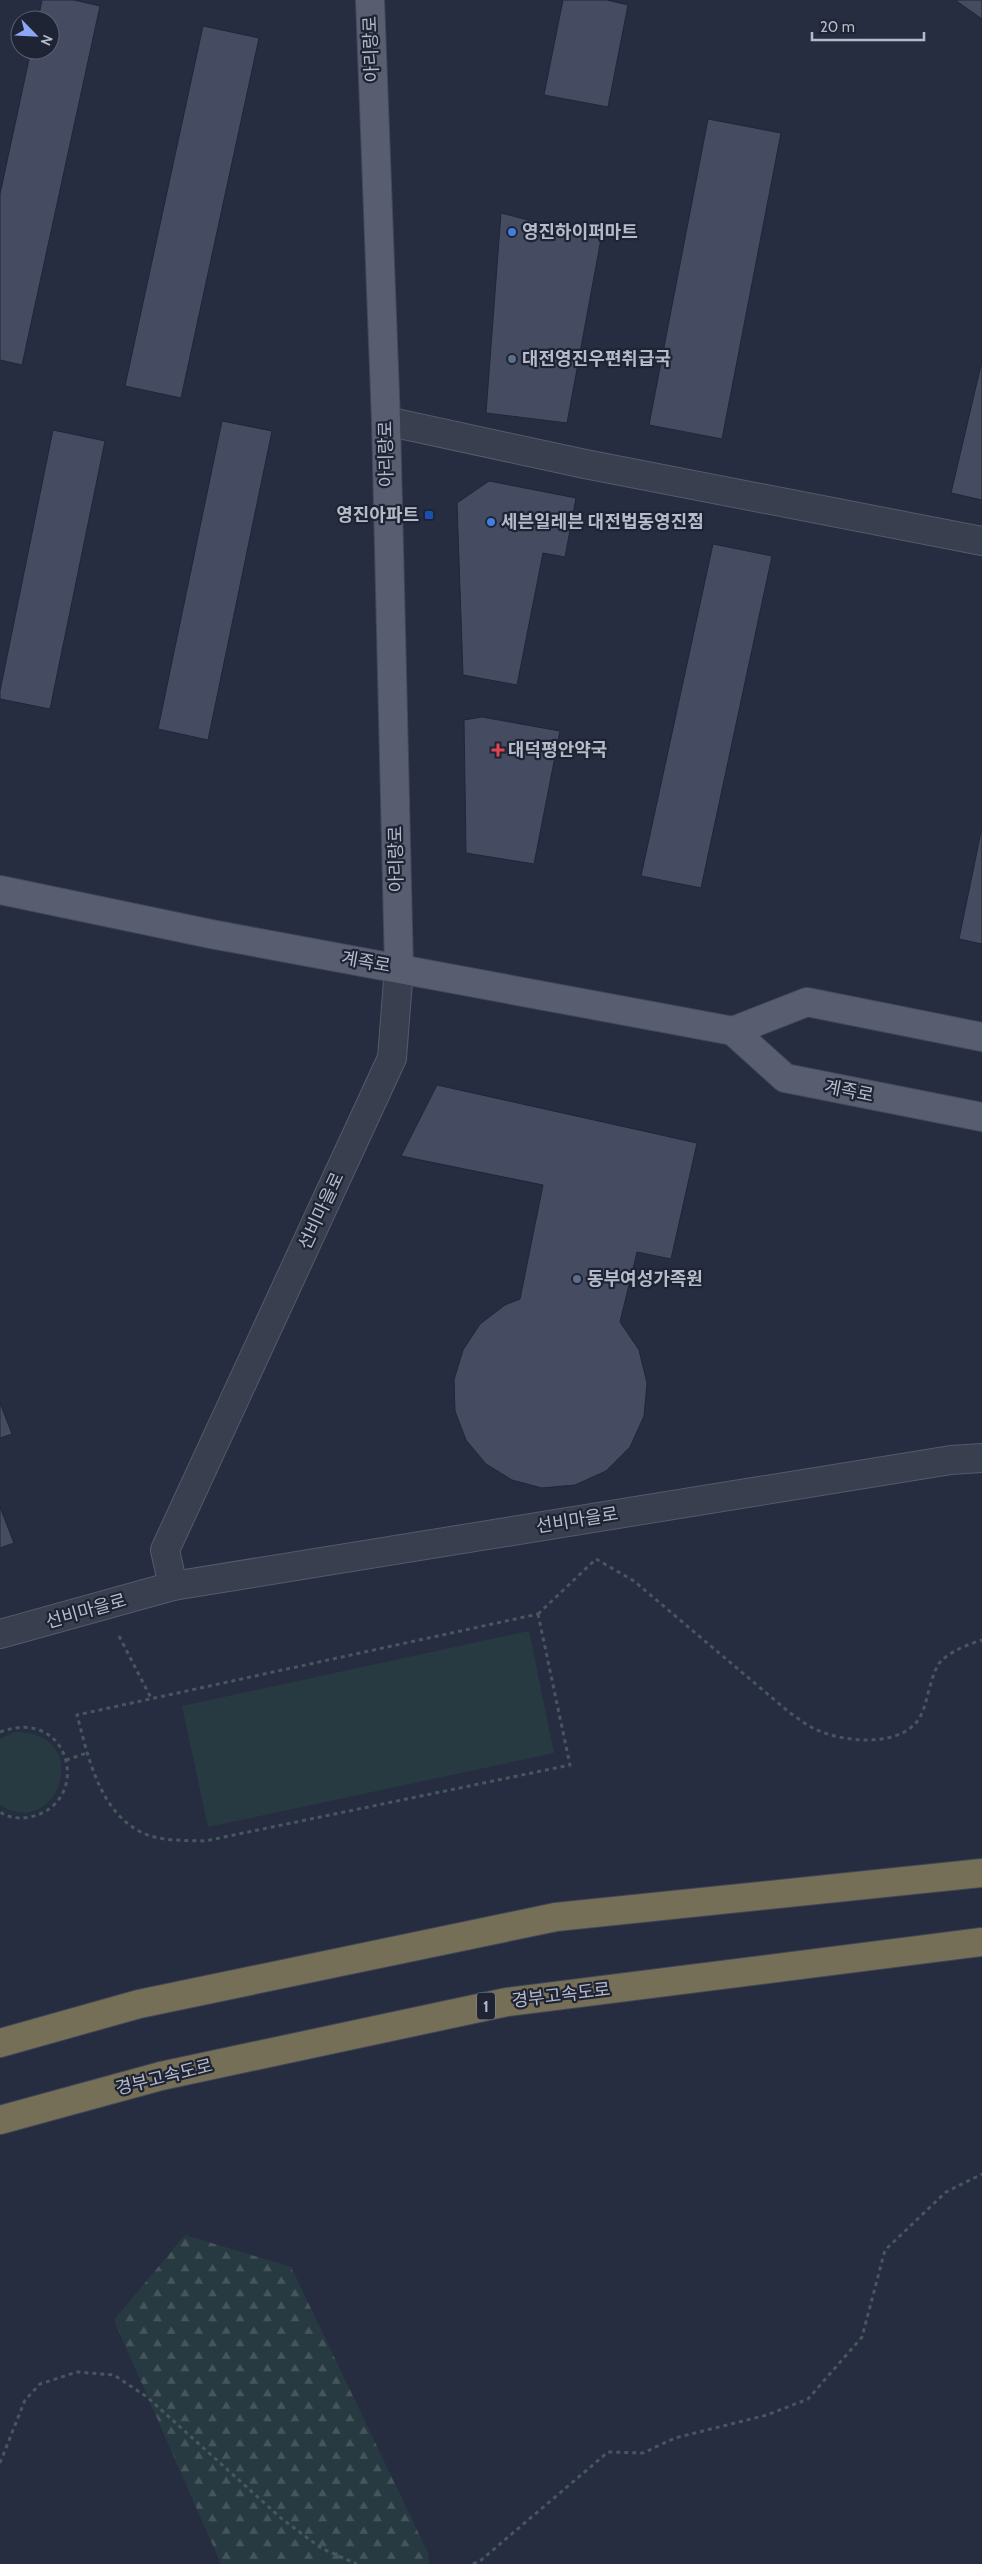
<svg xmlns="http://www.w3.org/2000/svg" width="982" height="2564" viewBox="0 0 982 2564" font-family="Cabin,'Noto Sans KR',sans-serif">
	<defs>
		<pattern id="forest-firs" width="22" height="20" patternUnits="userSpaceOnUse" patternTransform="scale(1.25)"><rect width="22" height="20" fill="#283a41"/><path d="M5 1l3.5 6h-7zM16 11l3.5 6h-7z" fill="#45555b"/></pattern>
	</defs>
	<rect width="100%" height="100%" fill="#262d40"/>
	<polygon fill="url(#forest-firs)" points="185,2235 291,2267 428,2553 429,2564 221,2564 114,2320"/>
	<g fill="#283a41">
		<polygon points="529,1631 554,1753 208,1827 182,1706"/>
		<path d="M15,1732C96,1732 58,1842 0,1805V1739Z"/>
	</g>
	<g fill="#454c62" stroke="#212637">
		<polygon points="42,0 74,0 100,6 22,365 0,360 0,194 31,50 50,50 50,20 38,20"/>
		<polygon points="563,0 607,0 628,5 608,107 544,95"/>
		<polygon points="955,0 982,0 982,19"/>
		<polygon points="203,26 259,38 181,398 125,386"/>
		<polygon points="708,119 781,133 722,439 649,425"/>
		<polygon points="501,213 601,239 567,423 486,413"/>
		<polygon points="982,361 982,500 951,493"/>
		<polygon points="222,421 272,431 208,740 158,729"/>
		<polygon points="53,430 105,441 50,709 0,699 0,691"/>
		<polygon points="489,481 576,498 565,557 543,553 517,685 463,675 457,503"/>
		<polygon points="713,544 772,556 701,888 641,876"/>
		<polygon points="482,717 560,731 534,864 466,853 464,720"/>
		<polygon points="982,827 982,944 959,939"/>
		<polygon points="437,1085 697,1143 671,1259 637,1252 620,1322 639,1350 647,1383 644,1416 630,1447 606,1471 575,1485 542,1488 512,1480 486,1464 466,1440 455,1411 454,1380 463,1350 480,1324 505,1305 520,1299 543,1185 401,1156"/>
		<polygon points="0,1403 12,1434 0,1438"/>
		<polygon points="0,1507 14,1543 0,1548"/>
	</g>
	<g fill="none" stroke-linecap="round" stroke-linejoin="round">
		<defs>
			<g id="minor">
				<polyline points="386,421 585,464 982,541"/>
				<polyline points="173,1586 165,1550 392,1058 399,968"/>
				<polyline points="0,1634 173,1586 951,1460 982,1458"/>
			</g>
			<g id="major">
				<polyline points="370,0 386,421 399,968"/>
				<polyline points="0,890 211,934 733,1031 785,1078 982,1117"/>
				<polyline points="733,1031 807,1002 982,1037"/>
			</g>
			<g id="highway">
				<polyline points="0,2043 139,2004 556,1917 982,1873"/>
				<polyline points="0,2120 161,2076 507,2002 982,1942"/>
			</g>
		</defs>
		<use href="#minor" stroke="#555a6a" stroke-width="30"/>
		<use href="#major" stroke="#434859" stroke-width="30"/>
		<use href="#highway" stroke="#424757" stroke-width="30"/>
		<g stroke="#46575e" stroke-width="3" stroke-dasharray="4 4" stroke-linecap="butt">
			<path d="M538,1614L570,1765L205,1841C185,1840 160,1842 141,1832C99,1811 88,1756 77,1715Z"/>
			<path d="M538,1614L596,1559L634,1581L790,1713C798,1718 805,1724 813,1728C841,1743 905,1749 921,1715C928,1701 931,1672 941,1661C951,1651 969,1644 982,1640"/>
			<polyline points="119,1636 152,1700"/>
			<path d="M0,1732C72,1705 93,1804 30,1817C20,1819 9,1818 0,1812"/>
			<polyline points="66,1760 87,1753"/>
			<polyline points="0,2463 25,2400 40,2384 77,2372 114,2375 147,2397 282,2519 321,2548 357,2564"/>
			<polyline points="473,2564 480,2561 608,2452 643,2453 675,2438 767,2415 808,2399 862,2337 885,2250 946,2192 982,2174"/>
		</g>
		<use href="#minor" stroke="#3a3f50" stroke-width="28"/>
		<use href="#major" stroke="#585e70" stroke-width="28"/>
		<use href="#highway" stroke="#766f57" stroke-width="28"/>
	</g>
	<g fill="#3f7fe0" stroke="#1f2435" stroke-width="2">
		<circle cx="512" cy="232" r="5"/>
		<circle cx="491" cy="522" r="5"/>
	</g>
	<g fill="#5c6f8a" stroke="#1f2435" stroke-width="2">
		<circle cx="512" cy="359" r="5"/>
		<circle cx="577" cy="1279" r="5"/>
	</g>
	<rect fill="#1a4fb4" stroke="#1f2435" stroke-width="2" x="424" y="510" width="10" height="10" rx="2.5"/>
	<path fill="#e0444e" stroke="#1f2435" stroke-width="2" d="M495.5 742.5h5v5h5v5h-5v5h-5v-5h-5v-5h5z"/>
	<g text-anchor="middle" stroke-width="4.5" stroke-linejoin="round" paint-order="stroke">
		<rect fill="#1f2435" stroke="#898e9d" stroke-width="1" x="477" y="1992.5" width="18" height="27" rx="4"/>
		<g font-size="16" font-weight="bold" fill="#b6bbca">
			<text x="486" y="2012">1</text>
		</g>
		<g font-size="18" fill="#b6bbca" stroke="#1f2435">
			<text transform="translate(371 49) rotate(-92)" y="6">아리랑로</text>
			<text transform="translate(386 454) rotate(-91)" y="6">아리랑로</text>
			<text transform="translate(396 859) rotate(-91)" y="6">아리랑로</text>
			<text transform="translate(366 962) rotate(10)" y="6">계족로</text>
			<text transform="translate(849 1091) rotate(11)" y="6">계족로</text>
			<text transform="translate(321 1211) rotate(-65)" y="6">선비마을로</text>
			<text transform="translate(577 1520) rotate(-9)" y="6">선비마을로</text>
			<text transform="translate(86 1611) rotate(-16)" y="6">선비마을로</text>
			<text transform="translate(561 1995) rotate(-7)" y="6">경부고속도로</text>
			<text transform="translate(164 2077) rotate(-14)" y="6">경부고속도로</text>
		</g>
		<g font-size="18" font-weight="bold" fill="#b6bbca" stroke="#1f2435" text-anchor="start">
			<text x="522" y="238">영진하이퍼마트</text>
			<text x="522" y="365">대전영진우편취급국</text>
			<text x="419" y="521" text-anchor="end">영진아파트</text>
			<text x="501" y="528">세븐일레븐 대전법동영진점</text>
			<text x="508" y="756">대덕평안약국</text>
			<text x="587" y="1285">동부여성가족원</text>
		</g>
	</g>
	<g transform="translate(35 35) rotate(114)"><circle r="24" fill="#1f2435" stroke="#5b6071"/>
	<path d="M0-4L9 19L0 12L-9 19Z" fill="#8fa6f7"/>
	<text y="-8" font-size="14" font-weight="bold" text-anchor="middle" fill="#b6bbca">N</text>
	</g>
	<path d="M812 32v8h112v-8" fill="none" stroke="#b6bbca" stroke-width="2.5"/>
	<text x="820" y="32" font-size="15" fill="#b6bbca" stroke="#1f2435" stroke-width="4" paint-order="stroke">20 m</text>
</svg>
